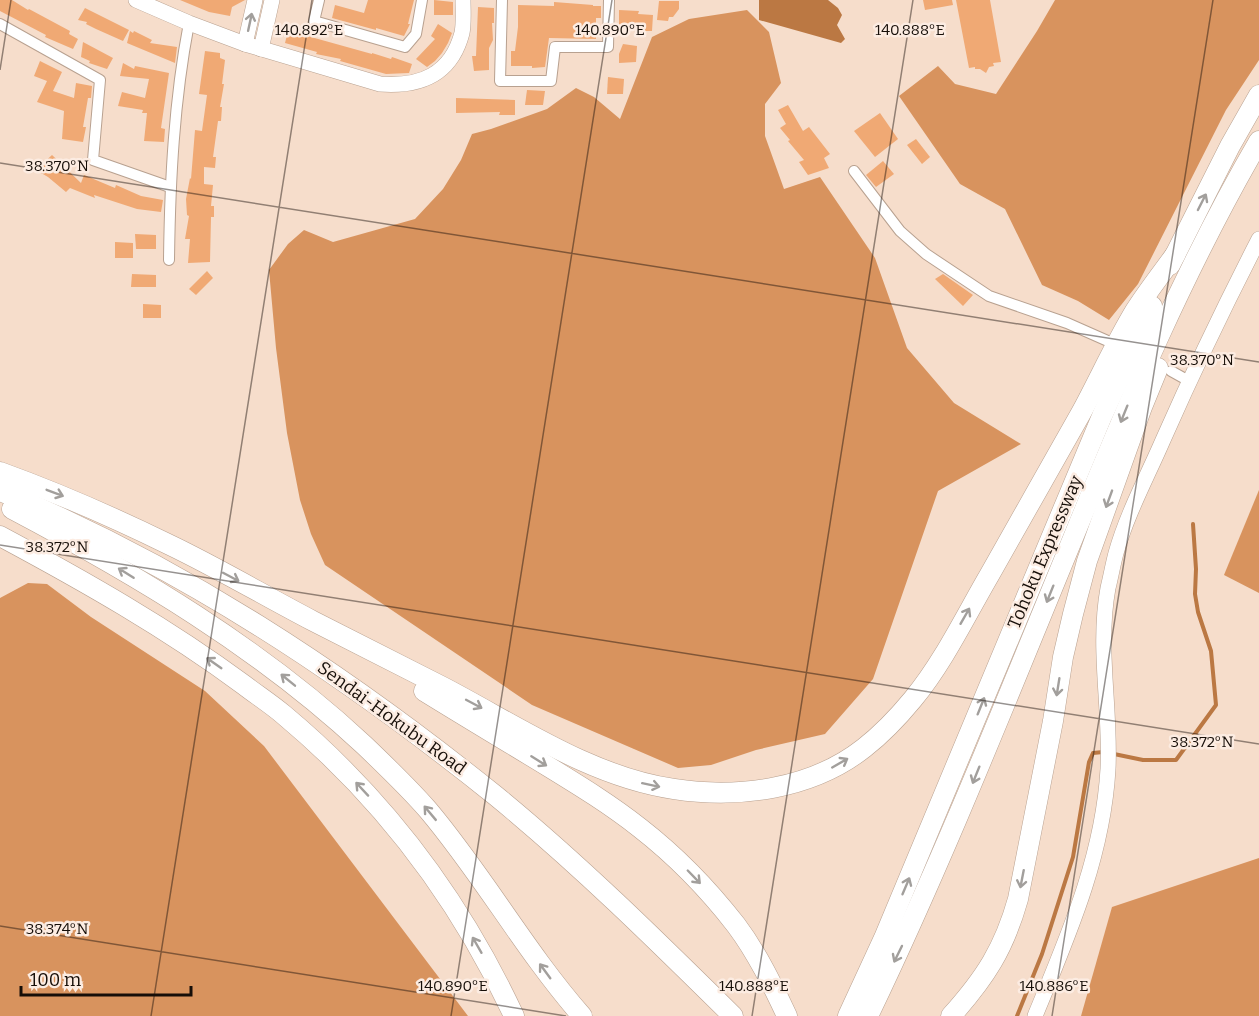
<svg xmlns="http://www.w3.org/2000/svg" width="1259" height="1016" viewBox="0 0 1259 1016" font-family="Bitter,serif">
	<rect width="100%" height="100%" fill="#f6ddcb"/>
	<g fill="#d8935e">
		<polygon points="1055,0 1259,0 1259,60 1226,110 1138,284 1109,320 1078,301 1042,285 1005,209 960,184 899,96 938,66 955,84 996,94 1037,31"/>
		<polygon points="747,10 769,32 781,83 765,104 765,136 784,189 820,177 875,258 907,348 954,403 1021,444 938,491 873,679 825,734 756,750 711,765 678,768 532,705 325,565 311,534 300,500 287,433 276,348 269,270 288,244 304,230 333,242 415,219 443,189 461,160 472,134 491,129 547,109 576,88 594,97 620,119 652,37 689,19"/>
		<polygon points="1259,490 1259,593 1224,575"/>
		<polygon points="28,583 47,584 91,617 205,691 264,746 468,1016 0,1016 0,598"/>
		<polygon points="1259,858 1259,1016 1081,1016 1112,907"/>
	</g>
	<polygon fill="#bb7843" points="759,0 828,0 838,8 842,15 837,25 845,39 841,43 759,20"/>
	<g fill="none" stroke-linecap="round" stroke-linejoin="round">
		<g stroke="#bb7843" stroke-width="4">
			<polyline points="1114,754 1143,760 1176,760 1216,705 1211,651 1198,612 1195,594 1196,569 1193,524"/>
			<polyline points="1017,1016 1042,954 1073,857 1089,762 1093,753 1103,752"/>
		</g>
	</g>
	<g fill="#f0a974">
		<polygon points="0,0 12,0 28,10 29,9 70,31 69,34 78,39 73,49 45,37 46,35 0,11"/>
		<polygon points="180,0 245,0 232,7 230,16 209,12"/>
		<polygon points="368,0 414,0 408,24 410,24 404,36 376,28 376,30 332,18 335,5 364,13"/>
		<polygon points="434,0 453,2 453,15 434,15"/>
		<polygon points="923,0 952,0 953,5 925,10"/>
		<polygon points="956,0 990,0 1001,62 993,63 994,66 989,67 986,73 980,69 975,69 975,67 969,68"/>
		<polygon points="659,1 679,1 679,9 673,17 669,17 668,21 657,20"/>
		<polygon points="554,2 593,5 593,6 601,6 601,18 596,18 596,39 549,38 545,67 532,68 532,66 511,66 511,51 515,51 518,27 518,5 554,6"/>
		<polygon points="478,7 494,8 494,23 492,23 493,40 489,48 489,70 474,71 472,56 476,56"/>
		<polygon points="85,8 129,30 123,41 96,29 86,24 87,22 78,20"/>
		<polygon points="619,10 639,11 638,14 653,15 652,31 640,31 640,26 619,25"/>
		<polygon points="438,24 452,33 448,43 442,53 435,61 427,67 416,59 435,39 431,36"/>
		<polygon points="289,27 311,35 311,37 372,54 372,53 391,59 392,57 412,64 409,73 386,74 340,61 341,59 316,54 317,52 285,43"/>
		<polygon points="130,31 133,33 134,31 152,40 150,43 177,47 175,63 127,43"/>
		<polygon points="83,42 113,58 107,69 89,63 90,61 81,57"/>
		<polygon points="623,44 637,46 636,62 619,63 619,54"/>
		<polygon points="205,51 220,53 220,58 225,60 222,84 224,84 220,107 222,107 221,121 218,121 213,157 216,157 215,168 204,167 204,184 213,185 211,206 214,206 214,217 211,217 210,262 188,263 190,239 185,239 189,216 187,215 186,199 190,178 191,179 195,130 202,131 207,95 199,94"/>
		<polygon points="40,61 62,72 53,91 74,98 76,83 92,86 91,98 88,98 83,127 86,127 83,142 62,139 64,111 37,102 47,81 34,76"/>
		<polygon points="123,63 134,69 135,66 169,73 161,128 165,129 164,142 144,141 147,113 142,113 143,110 118,106 122,92 145,98 149,79 120,76"/>
		<polygon points="608,77 624,79 623,94 607,94"/>
		<polygon points="527,90 545,91 543,105 525,105"/>
		<polygon points="456,98 515,100 515,115 499,115 500,112 456,113"/>
		<polygon points="788,105 803,131 809,127 830,154 824,158 829,168 808,175 799,162 804,160 788,141 790,140 780,128 786,124 778,110"/>
		<polygon points="880,113 898,139 875,157 854,131"/>
		<polygon points="916,139 930,157 922,164 907,145"/>
		<polygon points="52,155 81,183 84,175 115,188 116,185 141,196 163,200 161,212 137,209 94,195 95,198 70,188 66,192 48,177 36,170"/>
		<polygon points="883,161 894,174 876,187 866,175"/>
		<polygon points="135,234 156,235 156,249 136,249"/>
		<polygon points="115,242 133,243 133,258 115,258"/>
		<polygon points="207,271 213,278 196,295 189,289"/>
		<polygon points="132,274 156,275 156,287 131,287"/>
		<polygon points="943,274 973,295 963,306 935,279"/>
		<polygon points="143,304 161,305 161,318 143,318"/>
	</g>
	<g fill="none" stroke-linecap="round" stroke-linejoin="round">
		<defs>
			<g id="street">
				<polyline points="319,0 314,21 405,47 416,34 422,0"/>
				<polyline points="502,0 500,81 551,81 555,47 608,47 609,0"/>
				<polyline points="0,24 100,80 93,160 170,187"/>
				<polyline points="854,171 900,231 926,254 989,296 1067,323 1110,342"/>
				<path d="M169,260C170,180 174,101 189,23"/>
				<polyline points="1171,371 1189,381"/>
			</g>
			<g id="secondary">
				<path d="M136,0L189,23L245,44L380,84C420,87 451,75 462,33C464,23 463,10 463,0"/>
				<polyline points="245,44 255,0"/>
				<polyline points="261,49 272,0"/>
				<path d="M1035,1016C1068,936 1103,857 1108,769C1111,709 1097,648 1108,588C1111,576 1113,564 1116,553C1127,514 1147,477 1163,440C1193,372 1225,305 1259,239"/>
			</g>
			<g id="highway">
				<polyline points="1170,265 1230,146 1259,95"/>
				<path d="M0,472C58,493 115,518 170,545C218,568 265,596 313,621C356,643 399,665 443,687C516,725 591,777 674,789C739,799 812,789 864,748C882,734 899,716 913,699C943,663 966,615 990,574C1020,520 1051,467 1081,413C1099,380 1115,344 1135,311C1147,292 1162,273 1175,255"/>
				<path d="M0,491C181,566 343,673 496,796C579,864 656,940 733,1016"/>
				<path d="M12,509C137,575 260,648 364,745C386,766 408,787 428,810C483,875 525,951 582,1016"/>
				<path d="M0,536C84,581 167,628 244,685C257,695 271,704 284,715C382,797 460,900 514,1016"/>
				<path d="M424,691C466,717 508,742 549,767C580,786 611,805 640,828C676,856 708,889 736,925C757,953 772,984 787,1016"/>
				<polyline points="848,1016 884,938 1102,416 1152,306"/>
				<path d="M868,1016C943,860 1007,698 1073,538C1128,403 1185,268 1259,141"/>
				<path d="M951,1016C985,978 1004,949 1018,899L1053,721L1063,657L1073,614L1087,561L1142,407L1158,368"/>
			</g>
		</defs>
		<use href="#street" stroke="#b8a190" stroke-width="12"/>
		<use href="#secondary" stroke="#b8a190" stroke-width="16"/>
		<use href="#highway" stroke="#b8a190" stroke-width="21"/>
		<use href="#street" stroke="#fff" stroke-width="10"/>
		<use href="#secondary" stroke="#fff" stroke-width="15"/>
		<use href="#highway" stroke="#fff" stroke-width="20"/>
	</g>
	<defs><path id="oneway-shaft" d="M-6 0H5M1.5-3L5.5 0L1.5 3" fill="none" stroke-width="1.6" stroke-linecap="round" stroke-linejoin="round" transform="scale(1.5)"/></defs>
	<g stroke="#a29f9c">
		<use href="#oneway-shaft" transform="translate(250 22) rotate(-78)"/>
		<use href="#oneway-shaft" transform="translate(1202 202) rotate(-63)"/>
		<use href="#oneway-shaft" transform="translate(1124 414) rotate(112)"/>
		<use href="#oneway-shaft" transform="translate(55 493) rotate(21)"/>
		<use href="#oneway-shaft" transform="translate(1109 499) rotate(110)"/>
		<use href="#oneway-shaft" transform="translate(126 573) rotate(-148)"/>
		<use href="#oneway-shaft" transform="translate(231 577) rotate(28)"/>
		<use href="#oneway-shaft" transform="translate(1050 594) rotate(112)"/>
		<use href="#oneway-shaft" transform="translate(965 616) rotate(-60)"/>
		<use href="#oneway-shaft" transform="translate(214 663) rotate(-145)"/>
		<use href="#oneway-shaft" transform="translate(288 680) rotate(-141)"/>
		<use href="#oneway-shaft" transform="translate(1058 687) rotate(99)"/>
		<use href="#oneway-shaft" transform="translate(474 704) rotate(28)"/>
		<use href="#oneway-shaft" transform="translate(981 706) rotate(-68)"/>
		<use href="#oneway-shaft" transform="translate(539 761) rotate(32)"/>
		<use href="#oneway-shaft" transform="translate(840 763) rotate(-30)"/>
		<use href="#oneway-shaft" transform="translate(976 775) rotate(112)"/>
		<use href="#oneway-shaft" transform="translate(651 785) rotate(12)"/>
		<use href="#oneway-shaft" transform="translate(362 789) rotate(-133)"/>
		<use href="#oneway-shaft" transform="translate(430 813) rotate(-130)"/>
		<use href="#oneway-shaft" transform="translate(694 877) rotate(46)"/>
		<use href="#oneway-shaft" transform="translate(1022 879) rotate(101)"/>
		<use href="#oneway-shaft" transform="translate(906 886) rotate(-67)"/>
		<use href="#oneway-shaft" transform="translate(477 945) rotate(-120)"/>
		<use href="#oneway-shaft" transform="translate(898 954) rotate(116)"/>
		<use href="#oneway-shaft" transform="translate(545 971) rotate(-126)"/>
	</g>
	<path fill="none" stroke="#160e08" stroke-width="1.5" stroke-opacity="0.45" d="M0,70L11,0M0,163L1259,362M0,545L1259,744M0,926L566,1016M151,1016L312,0M451,1016L612,0M752,1016L913,0M1052,1016L1213,0"/>
	<g text-anchor="middle" stroke-width="5" stroke-linejoin="round" paint-order="stroke">
		<g font-size="18" fill="#160e08" stroke="#fcece2">
			<text transform="translate(1045 552) rotate(-67)" y="6">Tohoku Expressway</text>
			<text transform="translate(392 718) rotate(36)" y="6">Sendai-Hokubu Road</text>
		</g>
	</g>
	<g font-size="15" text-anchor="middle" fill="#160e08" stroke="#fcece2" stroke-width="5" stroke-linejoin="round" paint-order="stroke">
		<text x="309" y="35">140.892°E</text>
		<text x="610" y="35">140.890°E</text>
		<text x="910" y="35">140.888°E</text>
		<text x="57" y="171">38.370°N</text>
		<text x="1202" y="365">38.370°N</text>
		<text x="57" y="552">38.372°N</text>
		<text x="1202" y="747">38.372°N</text>
		<text x="57" y="934">38.374°N</text>
		<text x="453" y="991">140.890°E</text>
		<text x="754" y="991">140.888°E</text>
		<text x="1054" y="991">140.886°E</text>
	</g>
	<path d="M21 986v9h170v-9" fill="none" stroke="#160e08" stroke-width="3"/>
	<text x="30" y="986" font-size="18" fill="#160e08" stroke="#fcece2" stroke-width="4.5" paint-order="stroke">100 m</text>
</svg>
